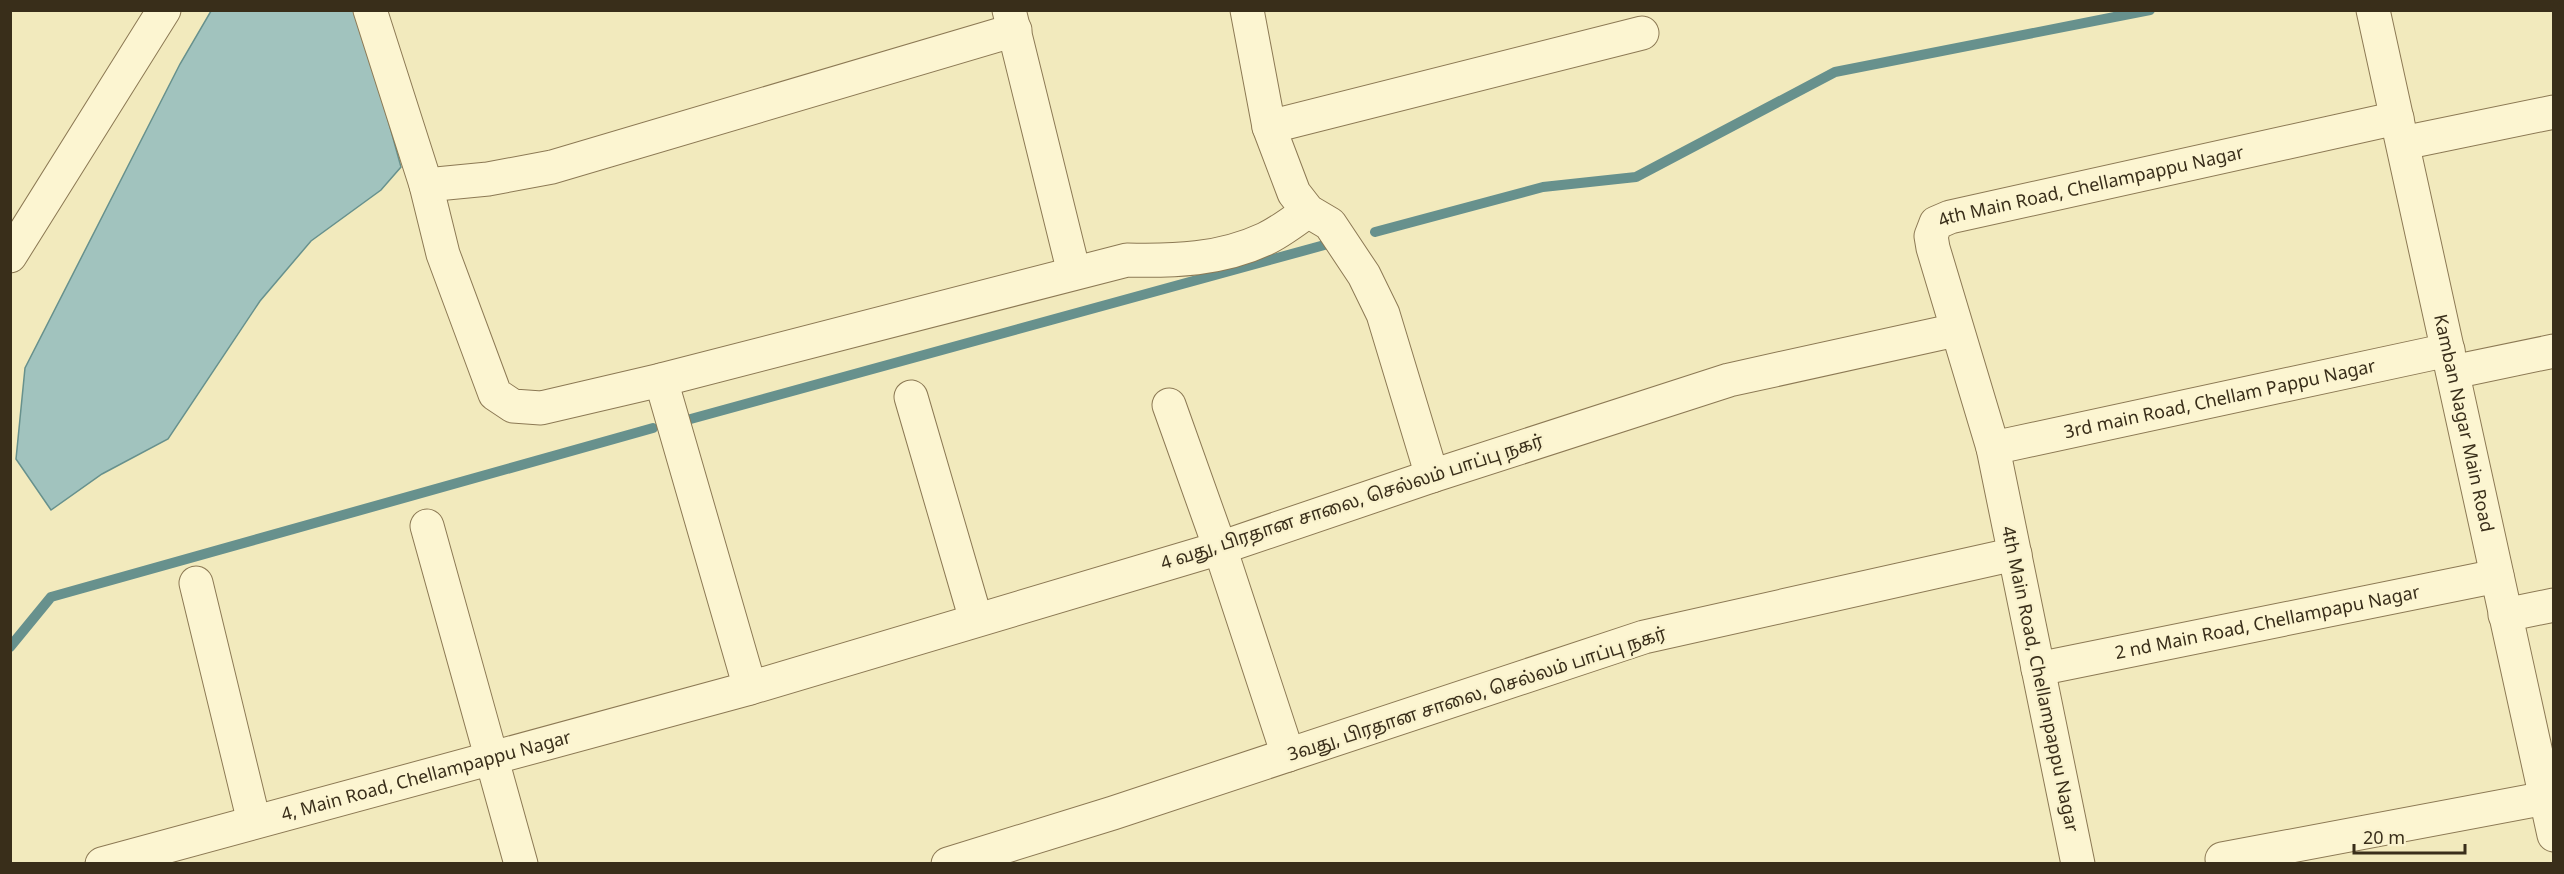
<svg xmlns="http://www.w3.org/2000/svg" width="2564" height="874" viewBox="0 0 2564 874" font-family="Georgia,'Noto Sans Tamil',serif">
	<rect width="100%" height="100%" fill="#f2eabd"/>
	<polygon fill="#a1c3be" stroke="#67918d" stroke-width="1.5" points="211,11 358,11 401,167 381,190 311,241 260,301 168,439 102,474 51,510 16,459 25,368 180,64"/>
	<g fill="none" stroke-linecap="round" stroke-linejoin="round">
		<g stroke="#67918d" stroke-width="10">
			<polyline points="1375,232 1543,187 1636,177 1835,72 2150,10"/>
			<polyline points="687,420 1328,244"/>
			<polyline points="10,647 51,597 653,428"/>
		</g>
		<defs>
			<g id="minor">
				<path d="M370,10L426,185L443,254L495,394L513,406L541,408L661,380L1127,260C1174,261 1220,260 1265,239C1280,232 1294,221 1308,211"/>
				<polyline points="1009,10 1074,273"/>
				<polyline points="1247,10 1269,127 1294,193 1308,211 1330,224 1364,275 1383,314 1432,476"/>
				<path id="s1" d="M2373,10L2554,835"/>
				<polyline points="1269,127 1642,33"/>
				<polyline points="2403,143 2554,112"/>
				<polyline points="426,185 488,179 552,167 1015,30"/>
				<polyline points="10,256 164,10"/>
				<polyline points="2453,372 2554,351"/>
				<polyline points="661,380 750,688"/>
				<polyline points="911,397 976,620"/>
				<polyline points="1169,405 1220,548 1288,755"/>
				<path id="s2" d="M1993,448L2448,350"/>
				<polyline points="427,526 521,864"/>
				<polyline points="196,583 254,822"/>
				<polyline points="2505,615 2554,605"/>
				<path id="s3" d="M2038,669L2497,576"/>
				<polyline points="2222,859 2546,798"/>
				<path id="s4" d="M102,864L750,688L1220,548L1432,476L1729,380L1956,330"/>
				<polyline points="948,864 1113,813 1644,637 2015,554"/>
				<path id="s5" d="M2078,864L1993,448L1933,248L1931,236L1936,223L1950,217L2397,118"/>
			</g>
		</defs>
		<use href="#minor" stroke="#8c7954" stroke-width="35"/>
		<use href="#minor" stroke="#fcf5d1" stroke-width="33"/>
	</g>
	<g text-anchor="middle" stroke-width="4.5" stroke-linejoin="round" paint-order="stroke">
		<g font-size="18" fill="#392e1a" stroke="#f9f2cd">
			<text dy="6" stroke="none"><textPath href="#s5" startOffset="819">4th Main Road, Chellampappu Nagar</textPath></text>
			<text dy="6" stroke="none"><textPath href="#s2" startOffset="232">3rd main Road, Chellam Pappu Nagar</textPath></text>
			<text dy="6" stroke="none"><textPath href="#s1" startOffset="423">Kamban Nagar Main Road</textPath></text>
			<text transform="translate(1352 502) rotate(-18)" y="6">4 வது, பிரதான சாலை, செல்லம் பாப்பு நகர்</text>
			<text dy="6" stroke="none"><textPath href="#s3" startOffset="234">2 nd Main Road, Chellampapu Nagar</textPath></text>
			<text transform="translate(2040 679) rotate(78)" y="6">4th Main Road, Chellampappu Nagar</text>
			<text transform="translate(1477 694) rotate(-18)" y="6">3வது, பிரதான சாலை, செல்லம் பாப்பு நகர்</text>
			<text dy="6" stroke="none"><textPath href="#s4" startOffset="336">4, Main Road, Chellampappu Nagar</textPath></text>
		</g>
	</g>
	<rect width="2564" height="874" fill="none" stroke="#392e1a" stroke-width="24"/>
	<path d="M2354 844v9h111v-9" fill="none" stroke="#392e1a" stroke-width="3"/>
	<text x="2363" y="844" font-size="18" fill="#392e1a" stroke="#f9f2cd" stroke-width="4.5" paint-order="stroke">20 m</text>
</svg>
